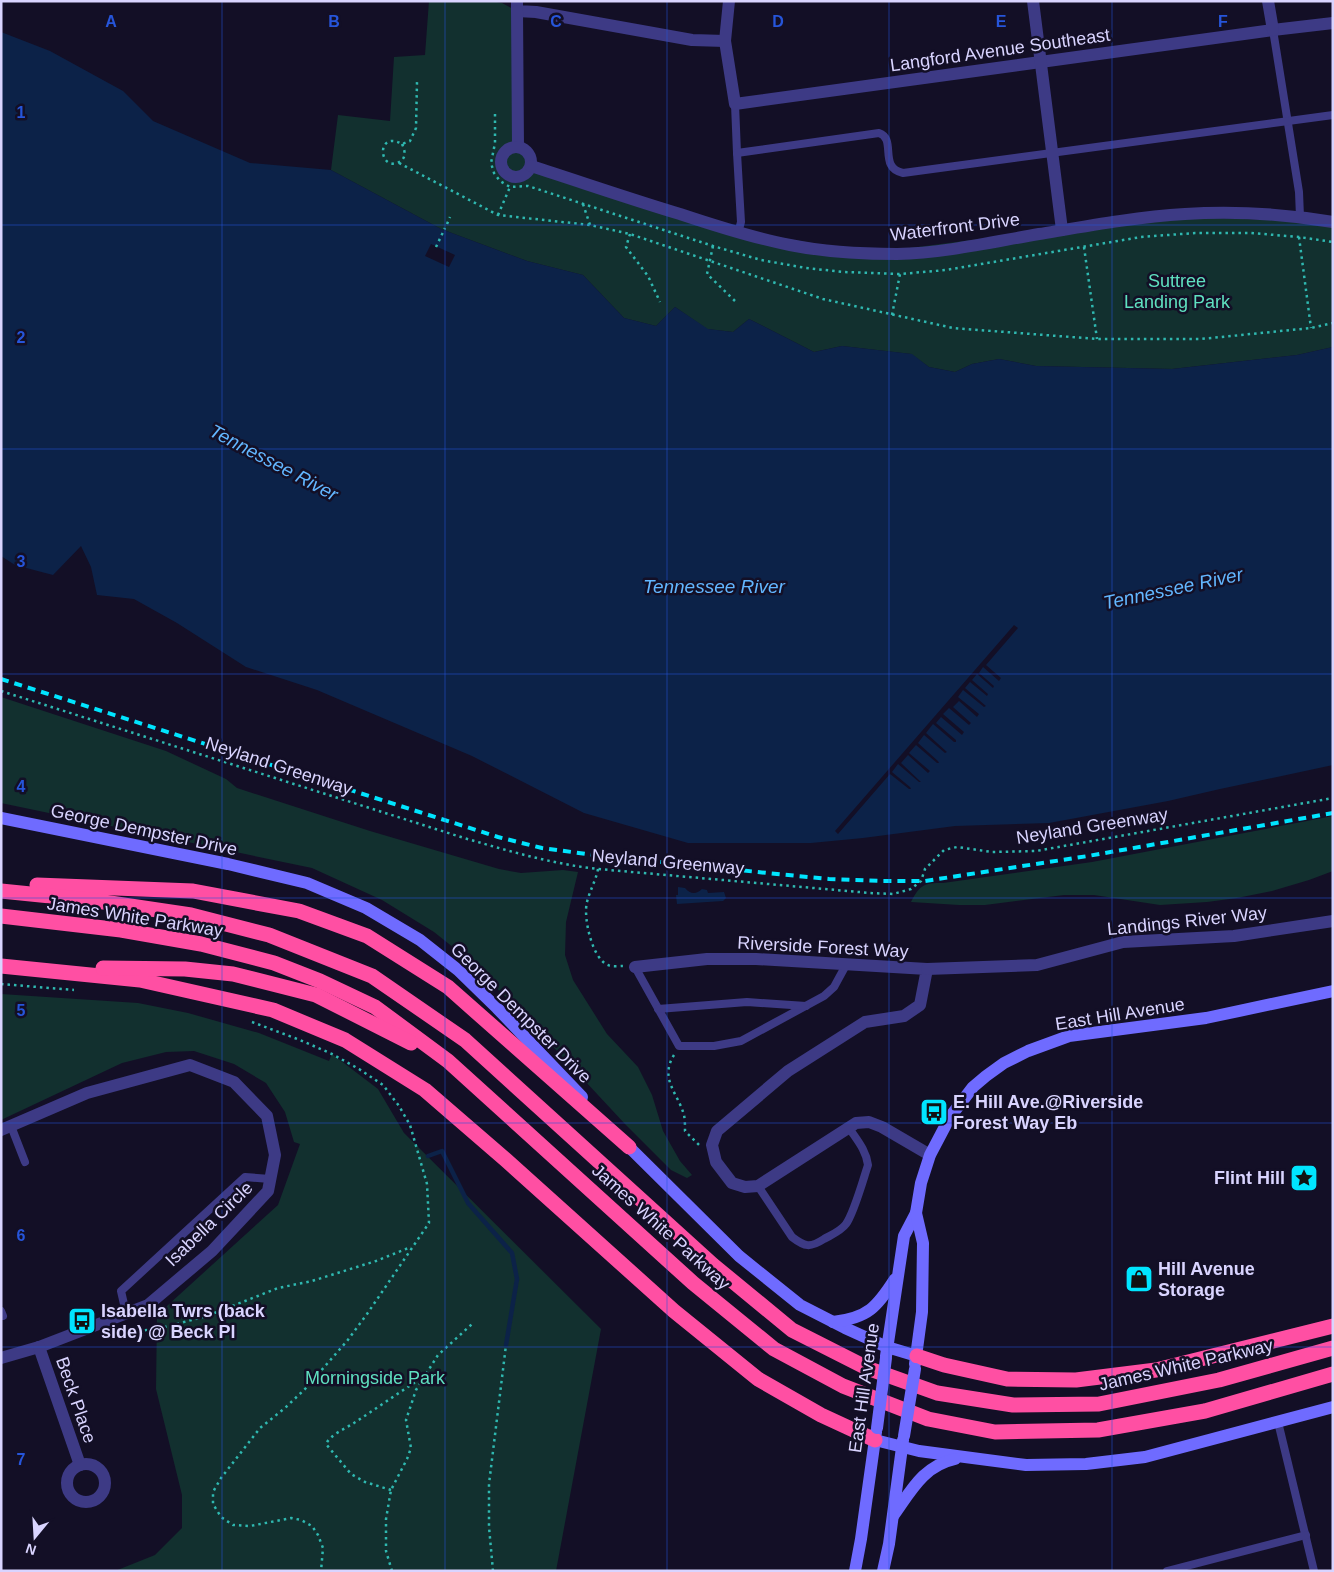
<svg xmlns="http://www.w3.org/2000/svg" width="1334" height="1572" viewBox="0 0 1334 1572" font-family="Arial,sans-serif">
	<rect width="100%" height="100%" fill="#130f26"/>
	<g fill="#12302f">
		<polygon points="429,1 492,1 502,3 517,11 523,148 530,156 532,161 718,227 871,253 1157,216 1333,222 1333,347 1297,355 1172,369 1036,366 999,359 972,364 955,372 929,367 911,354 842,346 814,352 749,319 733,332 707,329 675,307 656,326 624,318 583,275 527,261 441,229 331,170 338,115 390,121 394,57 425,55"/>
		<polygon points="1,697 166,751 226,779 237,788 370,831 499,869 521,873 563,870 578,872 566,922 565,955 573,980 607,1034 638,1067 652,1095 663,1131 680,1161 692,1175 687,1178 671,1170 625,1124 517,1008 459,952 434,932 382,900 312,868 1,803"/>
		<path d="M1333,816V871L1309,880L1272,891L1237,898L1207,902L1160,905L1094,895H1064L985,905H959L911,902C920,885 923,883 943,883L1092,862Z"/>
		<polygon points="1,994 138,1003 188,1013 259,1033 329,1061 332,1054 378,1089 404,1133 601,1329 556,1571 115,1571 155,1555 182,1528 182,1495 156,1389 157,1315 278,1205 300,1144 294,1142 285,1112 266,1083 234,1064 194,1051 166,1052 122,1063 1,1120"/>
	</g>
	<g fill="#0c2248">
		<polygon points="1,32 50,51 123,91 153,121 250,163 331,170 441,229 527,261 583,275 624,318 656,326 675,307 708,329 733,332 749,319 814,352 842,346 912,354 929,367 955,372 972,364 999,359 1036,366 1172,369 1297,355 1333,347 1333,765 1220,789 1168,801 1049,823 955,826 863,838 811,843 688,843 584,813 472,756 317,690 246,667 177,623 134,599 97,595 91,567 81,546 53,575 15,565 1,556"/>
		<path d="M678,887L685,888C690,894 696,895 702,889L707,890L708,893L724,892L726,898L723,901L677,904L676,895H678Z"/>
	</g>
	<g fill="#130f26">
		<polygon points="431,244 455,255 449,267 425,256"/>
		<polygon points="1014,625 1018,628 986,665 1001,678 999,681 983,667 979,673 994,686 993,688 977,674 972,680 988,694 987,696 970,682 965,688 986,706 984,707 963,690 958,697 979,714 977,717 959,701 953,707 971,723 969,725 949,708 943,714 964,732 962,735 941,717 936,723 956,740 956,742 954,742 933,724 926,733 947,752 945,753 924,735 918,743 938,761 939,763 937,763 916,745 909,753 930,771 928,773 908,755 901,763 921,782 919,782 898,764 892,772 910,787 911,789 909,789 890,774 838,834 835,831"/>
	</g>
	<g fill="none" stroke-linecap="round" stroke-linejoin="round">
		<polyline stroke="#0c2248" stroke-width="4.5" points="428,1156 442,1151 468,1203 512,1253 517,1279 506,1345"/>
		<g stroke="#2fb8b0" stroke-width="2.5" stroke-dasharray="2.5 4" stroke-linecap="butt">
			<polyline points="495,114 495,143 491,163 494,173 500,181 510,187 528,186 713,246 761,260 806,268 844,272 900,274 946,270 1141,237 1195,233 1251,233 1299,237 1333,242"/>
			<path d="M402,144C406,152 406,160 397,163C378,169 377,130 402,144L410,141L416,128L417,82"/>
			<polyline points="399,163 498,215 590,225 630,234 823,299 953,328 1097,339 1201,339 1311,328 1333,323"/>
			<polyline points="583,204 590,225"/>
			<polyline points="498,215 510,187"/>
			<polyline points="447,224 450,217"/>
			<polyline points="630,234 626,247 648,276 660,302"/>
			<polyline points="1299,237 1311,328"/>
			<polyline points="713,246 707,274 735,301"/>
			<polyline points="436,247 445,228"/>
			<polyline points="1084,247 1097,339"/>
			<polyline points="892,315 900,274"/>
			<path d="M1,691L464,838C509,851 552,864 598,869L870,893L893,894L911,889L921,881L925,869L944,850L957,847L992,852L1036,851L1333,798"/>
			<path d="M598,869C596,880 590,890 587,902C583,917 592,959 608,965C612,967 619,966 623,966"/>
			<polyline points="1,984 74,990"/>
			<polyline points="252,1022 300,1040 332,1054 359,1069 383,1085 399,1106 410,1125 427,1184 429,1223 367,1314 347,1341 305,1389 285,1408 260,1428 221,1478 213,1492 213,1504 221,1517 233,1525 250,1526 291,1518 301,1520 312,1526 318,1535 323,1548 321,1571"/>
			<path d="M674,1055C659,1079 678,1093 684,1115C685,1120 685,1126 685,1131L700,1146"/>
			<polyline points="128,1328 128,1330 132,1332 161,1328 207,1316 278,1288 312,1281 376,1261 411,1247"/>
			<path d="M391,1490L365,1482L351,1474L326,1444C331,1434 345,1429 354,1423C374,1410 394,1396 414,1383L422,1380"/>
			<polyline points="392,1571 386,1551 386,1519 391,1490 407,1459 411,1448 406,1420 416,1390 438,1355 472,1324"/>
			<polyline points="493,1571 489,1527 489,1484 506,1345"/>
		</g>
		<g stroke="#3d3a85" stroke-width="8">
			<polyline points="1273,30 1299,192 1300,217"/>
			<polyline points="735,104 737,153"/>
			<path d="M738,233L741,222L737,153L879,133C897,139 878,168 903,173L1333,115"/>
			<polyline points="635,967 679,1046 714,1046 741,1041 824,996 834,987 846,965"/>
			<polyline points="658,1009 747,1002 806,1006"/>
			<polyline points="11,1126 25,1162"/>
			<path d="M758,1186L792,1237C805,1247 810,1248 824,1239C831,1235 841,1231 846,1224C854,1213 863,1180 868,1165C866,1150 857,1140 849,1128"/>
			<polyline points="1,1311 3,1316 1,1316"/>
			<polyline points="126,1313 121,1291 245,1177 270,1179"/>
			<polyline points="1278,1422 1314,1571"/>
			<polyline points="1167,1571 1306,1535"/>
		</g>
		<g stroke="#3d3a85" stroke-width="12">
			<polyline points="517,1 517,11 536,12 692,40 725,41"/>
			<polyline points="729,1 725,41 735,104 1273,30 1333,23"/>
			<polyline points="1033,1 1062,230"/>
			<polyline points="1268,1 1273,30"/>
			<polyline points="517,11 518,147"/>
			<circle cx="516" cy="162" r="15"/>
			<path d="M531,166C581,182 630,199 680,214C716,226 753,238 790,245C825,252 861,254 897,254C944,253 992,242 1039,234C1087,226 1136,217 1185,214C1234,211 1285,214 1333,222"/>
			<polyline points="635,967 707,959 756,959 927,969 920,1005 904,1016 865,1022 788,1071 717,1131 712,1145 716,1162 732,1183 745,1187 758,1186 856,1123 869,1122 882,1127 930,1155"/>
			<polyline points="927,969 1037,965 1123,942 1234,936 1333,921"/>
			<polyline points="1,1130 87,1093 190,1065 234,1082 267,1116 275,1155 268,1191 212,1251 148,1305 39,1347 1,1358"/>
			<polyline points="39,1347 80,1465"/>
			<circle cx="86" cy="1483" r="19"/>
		</g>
		<g stroke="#6f6bff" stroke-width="12">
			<polyline points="1,818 228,864 307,883 366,908 420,940 458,970 497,1008 582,1097"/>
			<polyline points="623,1141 739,1256 800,1305 845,1328 887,1347 917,1356"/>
			<path d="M833,1322C868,1318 877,1307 895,1279"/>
			<polyline points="886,1356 904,1236 916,1213 921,1183 930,1155 950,1117 973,1087 986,1076 1004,1063 1028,1051 1069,1036 1206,1018 1333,991"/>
			<polyline points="915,1364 922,1312 923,1243 916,1213"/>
			<polyline points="875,1440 919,1451 1026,1465 1086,1464 1145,1457 1333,1407"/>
			<path d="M893,1516C911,1491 923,1466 955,1459"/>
			<polyline points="855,1571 861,1539 876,1432"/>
			<polyline points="883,1571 889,1544 903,1440"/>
		</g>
		<g stroke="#ff4fa3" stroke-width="15">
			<polyline points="37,885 193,891 299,911 367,936 448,987 629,1147"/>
			<polyline points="1,891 90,900 191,915 269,935 372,976 465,1040 713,1265 792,1330 867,1368 937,1393 1013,1405 1099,1404 1219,1380 1333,1348"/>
			<polyline points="1,916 121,930 201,944 274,963 320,981 375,1007 448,1061 693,1283 774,1349 843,1386 928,1419 995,1432 1098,1430 1205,1411 1333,1374"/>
			<polyline points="1,966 140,980 273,1010 345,1040 425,1090 506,1160 674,1311 758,1379 821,1415 875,1440"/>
			<polyline points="103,968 185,969 233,974 316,995 411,1043"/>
			<polyline points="917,1356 944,1365 1007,1379 1076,1380 1156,1370 1333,1326"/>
		</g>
		<polyline stroke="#00e5ff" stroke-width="4" stroke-dasharray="8 6" stroke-linecap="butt" points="1,679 498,837 542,848 594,855 777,874 829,879 881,881 925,881 1088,856 1333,813"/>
		<g stroke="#6f6bff" stroke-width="12">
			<polyline points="877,1428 886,1358"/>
			<polyline points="904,1436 915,1369"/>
		</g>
	</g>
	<path fill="none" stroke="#2655da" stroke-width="1" stroke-opacity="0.55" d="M222,1V1571M445,1V1571M667,1V1571M889,1V1571M1112,1V1571M1,225H1333M1,449H1333M1,674H1333M1,898H1333M1,1123H1333M1,1347H1333"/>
	<defs>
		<symbol id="bus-square" viewBox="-11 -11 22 22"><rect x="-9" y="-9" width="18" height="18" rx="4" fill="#00e5ff" stroke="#130f26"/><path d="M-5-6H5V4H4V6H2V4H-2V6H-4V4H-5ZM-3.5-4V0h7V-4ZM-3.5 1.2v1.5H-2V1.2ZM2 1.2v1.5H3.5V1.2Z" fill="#111"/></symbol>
		<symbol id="sight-square" viewBox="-11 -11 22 22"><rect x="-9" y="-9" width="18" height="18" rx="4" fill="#00e5ff" stroke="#130f26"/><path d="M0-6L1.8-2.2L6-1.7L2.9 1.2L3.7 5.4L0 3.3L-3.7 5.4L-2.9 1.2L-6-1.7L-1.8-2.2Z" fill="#111"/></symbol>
		<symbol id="shop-square" viewBox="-11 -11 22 22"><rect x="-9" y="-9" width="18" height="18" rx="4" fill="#00e5ff" stroke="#130f26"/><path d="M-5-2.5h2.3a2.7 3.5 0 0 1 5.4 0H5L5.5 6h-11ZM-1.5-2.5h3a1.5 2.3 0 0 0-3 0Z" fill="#111"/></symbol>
	</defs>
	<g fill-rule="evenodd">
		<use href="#bus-square" x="918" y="1096" width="32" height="32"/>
		<use href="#sight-square" x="1288" y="1162" width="32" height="32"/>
		<use href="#shop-square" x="1123" y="1263" width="32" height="32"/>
		<use href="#bus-square" x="66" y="1305" width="32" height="32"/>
	</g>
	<g text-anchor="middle" stroke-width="5" stroke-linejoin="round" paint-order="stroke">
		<g font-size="18" fill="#d9d4ff" stroke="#130f26">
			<text transform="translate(1000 50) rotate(-8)" y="6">Langford Avenue Southeast</text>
			<text transform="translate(955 227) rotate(-7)" y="6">Waterfront Drive</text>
			<text transform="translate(279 766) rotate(18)" y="6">Neyland Greenway</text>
			<text transform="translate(1092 826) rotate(-9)" y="6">Neyland Greenway</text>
			<text transform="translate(144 830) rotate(12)" y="6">George Dempster Drive</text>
			<text transform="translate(668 862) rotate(5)" y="6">Neyland Greenway</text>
			<text transform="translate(135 917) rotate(9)" y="6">James White Parkway</text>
			<text transform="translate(1187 921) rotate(-6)" y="6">Landings River Way</text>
			<text transform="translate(823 947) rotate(3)" y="6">Riverside Forest Way</text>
			<text transform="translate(521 1013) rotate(45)" y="6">George Dempster Drive</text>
			<text transform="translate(1120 1014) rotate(-9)" y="6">East Hill Avenue</text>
			<text transform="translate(209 1224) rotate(-44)" y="6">Isabella Circle</text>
			<text transform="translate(661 1227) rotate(42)" y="6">James White Parkway</text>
			<text transform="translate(1186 1365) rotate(-13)" y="6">James White Parkway</text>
			<text transform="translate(864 1388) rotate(-82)" y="6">East Hill Avenue</text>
			<text transform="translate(76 1400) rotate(71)" y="6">Beck Place</text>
		</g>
		<g font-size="18" fill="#5fe0c0" stroke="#130f26">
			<text x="1177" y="287">Suttree<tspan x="1177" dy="21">Landing Park</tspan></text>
			<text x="375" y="1384">Morningside Park</text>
		</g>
		<g font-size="18" font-weight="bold" fill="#d9d4ff" stroke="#130f26" text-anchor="start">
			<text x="953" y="1108">E. Hill Ave.@Riverside<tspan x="953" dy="21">Forest Way Eb</tspan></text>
			<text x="1285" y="1184" text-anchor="end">Flint Hill</text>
			<text x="1158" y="1275">Hill Avenue<tspan x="1158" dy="21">Storage</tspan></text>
			<text x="101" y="1317">Isabella Twrs (back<tspan x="101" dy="21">side) @ Beck Pl</tspan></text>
		</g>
		<g font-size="19" font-style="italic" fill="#62b6ff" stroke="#130f26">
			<text transform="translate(274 462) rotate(28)" y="7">Tennessee River</text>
			<text x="714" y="593">Tennessee River</text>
			<text transform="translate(1173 588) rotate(-12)" y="7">Tennessee River</text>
		</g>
	</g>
	<g font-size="16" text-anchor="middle" font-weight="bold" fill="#2655da" stroke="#130f26" stroke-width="5" stroke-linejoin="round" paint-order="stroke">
		<text x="111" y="27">A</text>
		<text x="334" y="27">B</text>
		<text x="556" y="27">C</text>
		<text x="778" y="27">D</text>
		<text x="1001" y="27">E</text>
		<text x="1223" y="27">F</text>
		<text x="21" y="118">1</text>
		<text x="21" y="343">2</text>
		<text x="21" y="567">3</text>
		<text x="21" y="792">4</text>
		<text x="21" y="1016">5</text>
		<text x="21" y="1241">6</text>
		<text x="21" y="1465">7</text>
	</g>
	<rect width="1334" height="1572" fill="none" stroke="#d9d4ff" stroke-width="5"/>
	<g transform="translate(35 1537) rotate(198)" stroke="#130f26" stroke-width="4" paint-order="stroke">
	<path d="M0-4L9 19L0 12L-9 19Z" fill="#d9d4ff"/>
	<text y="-8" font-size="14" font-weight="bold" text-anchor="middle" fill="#d9d4ff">N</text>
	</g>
</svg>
